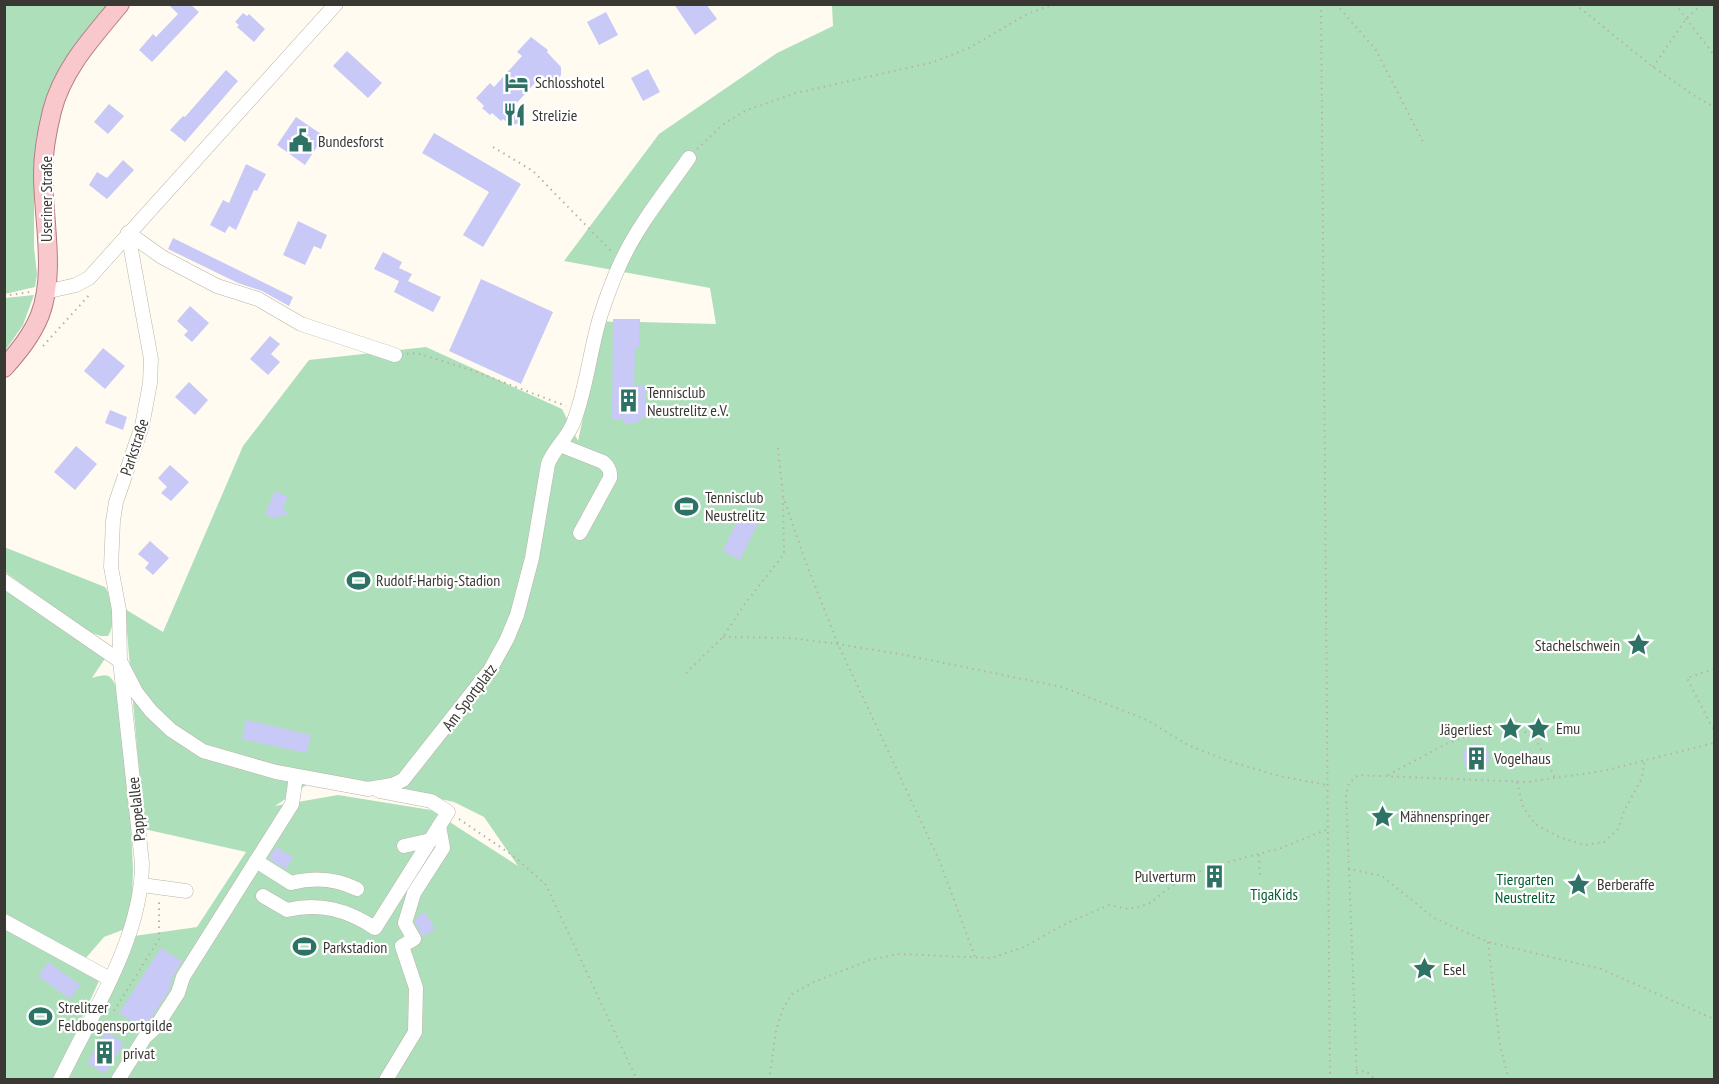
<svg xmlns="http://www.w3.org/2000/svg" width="1719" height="1084" viewBox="0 0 1719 1084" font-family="'PT Sans Narrow',sans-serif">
	<rect width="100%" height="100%" fill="#fffbf0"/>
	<g fill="#aedfbb" fill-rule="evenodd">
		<polygon points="5,5 108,5 44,108 36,139 34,171 34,248 37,274 35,287 5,294"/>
		<path d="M832,5H1714V1079L67,1080L134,936L197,927L246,852L144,829L125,609L163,632L243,446L309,360L426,347L562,409L578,441L604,321L613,322V319H640V322L716,324L710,288L564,261L659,134L777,53L833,26ZM323,774L454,802L484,817L518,866L431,810L338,795L275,806Z"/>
		<polygon points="34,295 23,325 5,351 5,298"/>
		<path d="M4,547L105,587C114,599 116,623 108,636H101L89,632L5,572Z"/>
		<path d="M4,589L106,657L92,678C109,673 110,674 118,690L130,805L133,870L132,903L125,929L104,937L85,959L5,918Z"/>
		<polygon points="4,926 97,978 99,981 54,1079 5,1079"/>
	</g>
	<g fill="#c9c9f7">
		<polygon points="168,4 190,4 199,12 152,62 139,50 153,34 156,37 178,14"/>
		<polygon points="674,4 706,4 717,19 695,35"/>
		<polygon points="606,12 618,35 599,45 587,22"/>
		<polygon points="243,13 247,16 249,14 265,29 254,42 237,27 239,25 235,22"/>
		<polygon points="531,37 548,50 547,52 561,67 561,75 557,80 549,81 542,75 515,105 522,111 522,119 517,124 510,125 503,119 501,121 492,113 490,115 482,108 484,106 476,98 490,83 494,87 522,56 517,52"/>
		<polygon points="347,51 382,83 368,98 333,66"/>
		<polygon points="648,69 660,92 643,101 631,78"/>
		<polygon points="226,70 238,81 185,142 170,130 183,116 185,117"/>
		<polygon points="109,104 124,116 108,134 94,122"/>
		<polygon points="296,117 324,136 305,165 277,145"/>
		<polygon points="434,133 521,184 483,247 463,235 489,192 422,153"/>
		<polygon points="123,160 134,170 107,199 89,185 97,172 107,178"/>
		<polygon points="246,164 266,174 257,191 254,190 236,230 229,226 225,233 210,225 223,200 229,203"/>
		<polygon points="298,221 327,235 321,249 314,246 305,265 283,255"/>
		<polygon points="173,238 293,297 289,306 262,291 238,283 168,249"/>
		<polygon points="383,252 402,262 399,268 412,274 408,281 441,297 433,312 394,292 399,281 374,269"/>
		<polygon points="481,279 553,312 521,384 449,351"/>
		<polygon points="190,306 209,323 192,342 184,335 188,331 177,321"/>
		<polygon points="613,319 639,319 639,347 635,347 634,386 646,386 645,416 634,424 623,424 623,419 612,419"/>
		<polygon points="270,336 280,344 271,354 280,362 268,375 250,359"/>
		<polygon points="103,348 125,366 105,389 84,371"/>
		<polygon points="189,382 208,400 195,415 175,397"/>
		<polygon points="110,410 127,417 123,430 105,423"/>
		<polygon points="76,446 97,464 75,490 54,472"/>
		<polygon points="170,465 189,482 171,501 161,493 167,487 158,478"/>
		<polygon points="275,491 288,497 283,507 288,515 279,515 277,519 265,514"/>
		<polygon points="741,513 759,521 740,560 723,551"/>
		<polygon points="150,541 169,558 153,575 145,568 149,563 138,554"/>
		<polygon points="246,720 311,735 306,753 242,739"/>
		<circle cx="1476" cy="757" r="13"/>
		<polygon points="276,847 293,857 286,869 269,859"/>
		<polygon points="425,912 435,929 423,937 415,922 416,918"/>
		<polygon points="161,948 182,961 171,980 170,989 149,1021 142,1027 119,1013"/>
		<polygon points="48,962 80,985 70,999 38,976"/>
		<polygon points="106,1032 124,1043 105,1074 87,1063"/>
	</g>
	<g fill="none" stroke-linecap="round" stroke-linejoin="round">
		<defs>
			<g id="minor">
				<polyline points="128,233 162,257 217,286 258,299 301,324 395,355"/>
				<polyline points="45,292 76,285 89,278 336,4"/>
				<path d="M560,445L603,462C609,467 611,471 610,478L580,533"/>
				<path d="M4,581L120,661L136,692L151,711L171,730L203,751L276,772L368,789L392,785L403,780L490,670L507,639L517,615L532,558L548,464C554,448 568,438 574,421C587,387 590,349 601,314C607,296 613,279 621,262C638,225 666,191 689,158"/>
				<polyline points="404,846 431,840"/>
				<path d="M256,861L291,883C314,877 335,878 357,889"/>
				<polyline points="142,885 186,891"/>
				<path d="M263,896L287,910C320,902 347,910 375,928L448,812L431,801L379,791"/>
				<polyline points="4,921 110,979"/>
				<path d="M60,1080C92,1013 142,938 142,863L120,661L119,610L111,567L113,521L116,502L142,426L150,383L151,359L128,233"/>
				<polyline points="118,1080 145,1037 156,1027 178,993 183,977 292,804 296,776"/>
				<polyline points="386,1080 415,1032 416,988 402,946 414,939 405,923 414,893 443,848 439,826"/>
			</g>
			<path id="major" d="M4,368C19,351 32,335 40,315C56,273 43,218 43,174C43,153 47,131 52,111C63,68 93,37 120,4"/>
		</defs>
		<use href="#minor" stroke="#b9b4a8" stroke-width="15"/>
		<use href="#major" stroke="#b27e82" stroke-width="20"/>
		<g stroke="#b6b2aa" stroke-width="2" stroke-dasharray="1.5 4.5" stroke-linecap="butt">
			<polyline points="1321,4 1330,1080"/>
			<polyline points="1336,4 1376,50 1423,142"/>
			<polyline points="1575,4 1653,67 1695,96 1714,107"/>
			<polyline points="1675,4 1714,55"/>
			<polyline points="1653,67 1686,19 1702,4"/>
			<polyline points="493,147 533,171 611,251"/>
			<polyline points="697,149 726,122 747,110 796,93 934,62 969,48 1027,14 1054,4"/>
			<polyline points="4,296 30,292"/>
			<polyline points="43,346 91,293"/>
			<polyline points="407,354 417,353 474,371 566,406"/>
			<polyline points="778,448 783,496 806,563 838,644 940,862 975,957"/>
			<polyline points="723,637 792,638 838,644 905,655 1062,687 1145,719 1188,745 1228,761 1279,776 1327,785"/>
			<polyline points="1714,669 1687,678 1714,731"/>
			<polyline points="686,673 723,637 744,605 784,554 783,498"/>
			<polyline points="1388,775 1446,744 1492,726 1515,725 1536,739 1555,778"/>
			<polyline points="1517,782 1523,807 1535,824 1559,837 1585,845 1604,842 1618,829 1625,809 1642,778 1644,762"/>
			<polyline points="459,819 515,857 546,885 637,1080"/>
			<polyline points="1259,855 1260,878"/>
			<polyline points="1349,869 1346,794 1349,783 1358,775 1527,782 1603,771 1714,743"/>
			<polyline points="1488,942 1500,1046 1509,1080"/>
			<polyline points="114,1011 159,939 159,902"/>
			<polyline points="1356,1070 1367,1072 1376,1080"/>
			<polyline points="769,1080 776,1031 783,1008 792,994 814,982 870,960 898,954 991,958 1024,947 1063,925 1109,905 1128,909 1139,907 1152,902 1167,889 1196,873 1217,865 1281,848 1328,829"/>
			<polyline points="1357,1080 1349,869 1382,876 1434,918 1488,942 1601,969 1714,1019"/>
		</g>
		<use href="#minor" stroke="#fff" stroke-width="14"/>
		<use href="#major" stroke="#f8c8cd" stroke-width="18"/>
	</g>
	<defs>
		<symbol id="hotel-bare" viewBox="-9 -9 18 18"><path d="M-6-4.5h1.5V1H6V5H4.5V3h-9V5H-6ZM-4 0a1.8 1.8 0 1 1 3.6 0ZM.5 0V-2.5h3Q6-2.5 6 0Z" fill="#2e7266" stroke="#fff" stroke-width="2.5" paint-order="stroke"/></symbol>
		<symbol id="restaurant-bare" viewBox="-9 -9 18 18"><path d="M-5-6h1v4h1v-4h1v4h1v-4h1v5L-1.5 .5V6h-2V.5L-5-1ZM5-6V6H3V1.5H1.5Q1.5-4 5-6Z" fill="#2e7266" stroke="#fff" stroke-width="2.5" paint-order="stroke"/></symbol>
		<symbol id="civic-bare" viewBox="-9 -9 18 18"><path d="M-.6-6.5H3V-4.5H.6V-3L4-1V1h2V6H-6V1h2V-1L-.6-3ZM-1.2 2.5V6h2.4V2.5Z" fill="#2e7266" stroke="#fff" stroke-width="2.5" paint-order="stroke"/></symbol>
		<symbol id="building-bare" viewBox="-9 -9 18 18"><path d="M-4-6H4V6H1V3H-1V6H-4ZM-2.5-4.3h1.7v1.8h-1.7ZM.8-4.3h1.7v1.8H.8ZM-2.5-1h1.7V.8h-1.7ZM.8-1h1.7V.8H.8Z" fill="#2e7266" stroke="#fff" stroke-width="2.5" paint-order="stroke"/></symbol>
		<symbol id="stadium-bare" viewBox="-9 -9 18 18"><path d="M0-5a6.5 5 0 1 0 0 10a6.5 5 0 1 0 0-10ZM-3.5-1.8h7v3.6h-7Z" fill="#2e7266" stroke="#fff" stroke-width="2.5" paint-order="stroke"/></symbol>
		<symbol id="sight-bare" viewBox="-9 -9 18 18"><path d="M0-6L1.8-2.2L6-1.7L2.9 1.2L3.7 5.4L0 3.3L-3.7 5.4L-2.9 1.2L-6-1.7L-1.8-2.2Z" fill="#2e7266" stroke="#fff" stroke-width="2.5" paint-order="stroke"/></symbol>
	</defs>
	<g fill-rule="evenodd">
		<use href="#hotel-bare" x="500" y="66" width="33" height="33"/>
		<use href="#restaurant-bare" x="498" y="98" width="33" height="33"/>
		<use href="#civic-bare" x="284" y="124" width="33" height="33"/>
		<use href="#building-bare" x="612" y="384" width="33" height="33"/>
		<use href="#stadium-bare" x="670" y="490" width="33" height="33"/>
		<use href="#stadium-bare" x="342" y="564" width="33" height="33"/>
		<use href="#sight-bare" x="1622" y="628" width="33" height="33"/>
		<use href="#sight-bare" x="1522" y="712" width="33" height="33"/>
		<use href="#sight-bare" x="1494" y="712" width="33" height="33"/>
		<use href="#building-bare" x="1460" y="742" width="33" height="33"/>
		<use href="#sight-bare" x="1366" y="800" width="33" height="33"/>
		<use href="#building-bare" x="1198" y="860" width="33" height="33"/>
		<use href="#sight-bare" x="1562" y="868" width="33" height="33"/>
		<use href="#stadium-bare" x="288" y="930" width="33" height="33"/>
		<use href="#sight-bare" x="1408" y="952" width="33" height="33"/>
		<use href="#stadium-bare" x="24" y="1000" width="33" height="33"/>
		<use href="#building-bare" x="88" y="1036" width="33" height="33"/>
	</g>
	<g text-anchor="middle" stroke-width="4.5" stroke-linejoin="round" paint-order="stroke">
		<g font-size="16" fill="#3a3833" stroke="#fff" text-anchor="start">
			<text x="535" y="88">Schlosshotel</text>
			<text x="532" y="121">Strelizie</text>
			<text x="318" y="147">Bundesforst</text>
			<text x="647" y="398">Tennisclub<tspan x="647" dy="18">Neustrelitz e.V.</tspan></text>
			<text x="705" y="503">Tennisclub<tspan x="705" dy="18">Neustrelitz</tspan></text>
			<text x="376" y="586">Rudolf-Harbig-Stadion</text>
			<text x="1620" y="651" text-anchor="end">Stachelschwein</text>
			<text x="1556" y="734">Emu</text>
			<text x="1492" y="735" text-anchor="end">Jägerliest</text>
			<text x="1494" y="764">Vogelhaus</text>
			<text x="1400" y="822">Mähnenspringer</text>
			<text x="1196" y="882" text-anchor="end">Pulverturm</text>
			<text x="1597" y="890">Berberaffe</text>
			<text x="323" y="953">Parkstadion</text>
			<text x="1443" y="975">Esel</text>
			<text x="58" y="1013">Strelitzer<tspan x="58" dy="18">Feldbogensportgilde</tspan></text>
			<text x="123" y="1059">privat</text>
		</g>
		<g font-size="16" fill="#3a3833" stroke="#fff">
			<text transform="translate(46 199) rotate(-90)" y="6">Useriner Straße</text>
			<text transform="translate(134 447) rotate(-72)" y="6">Parkstraße</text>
			<text transform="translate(469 697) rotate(-53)" y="6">Am Sportplatz</text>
			<text transform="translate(136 809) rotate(-96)" y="6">Pappelallee</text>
		</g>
		<g font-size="16" fill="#005c2d" stroke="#fff">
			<text x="1525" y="885">Tiergarten<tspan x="1525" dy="18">Neustrelitz</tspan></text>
			<text x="1274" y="900">TigaKids</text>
		</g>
	</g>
	<rect width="1719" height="1084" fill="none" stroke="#3a3833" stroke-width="12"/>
</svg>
